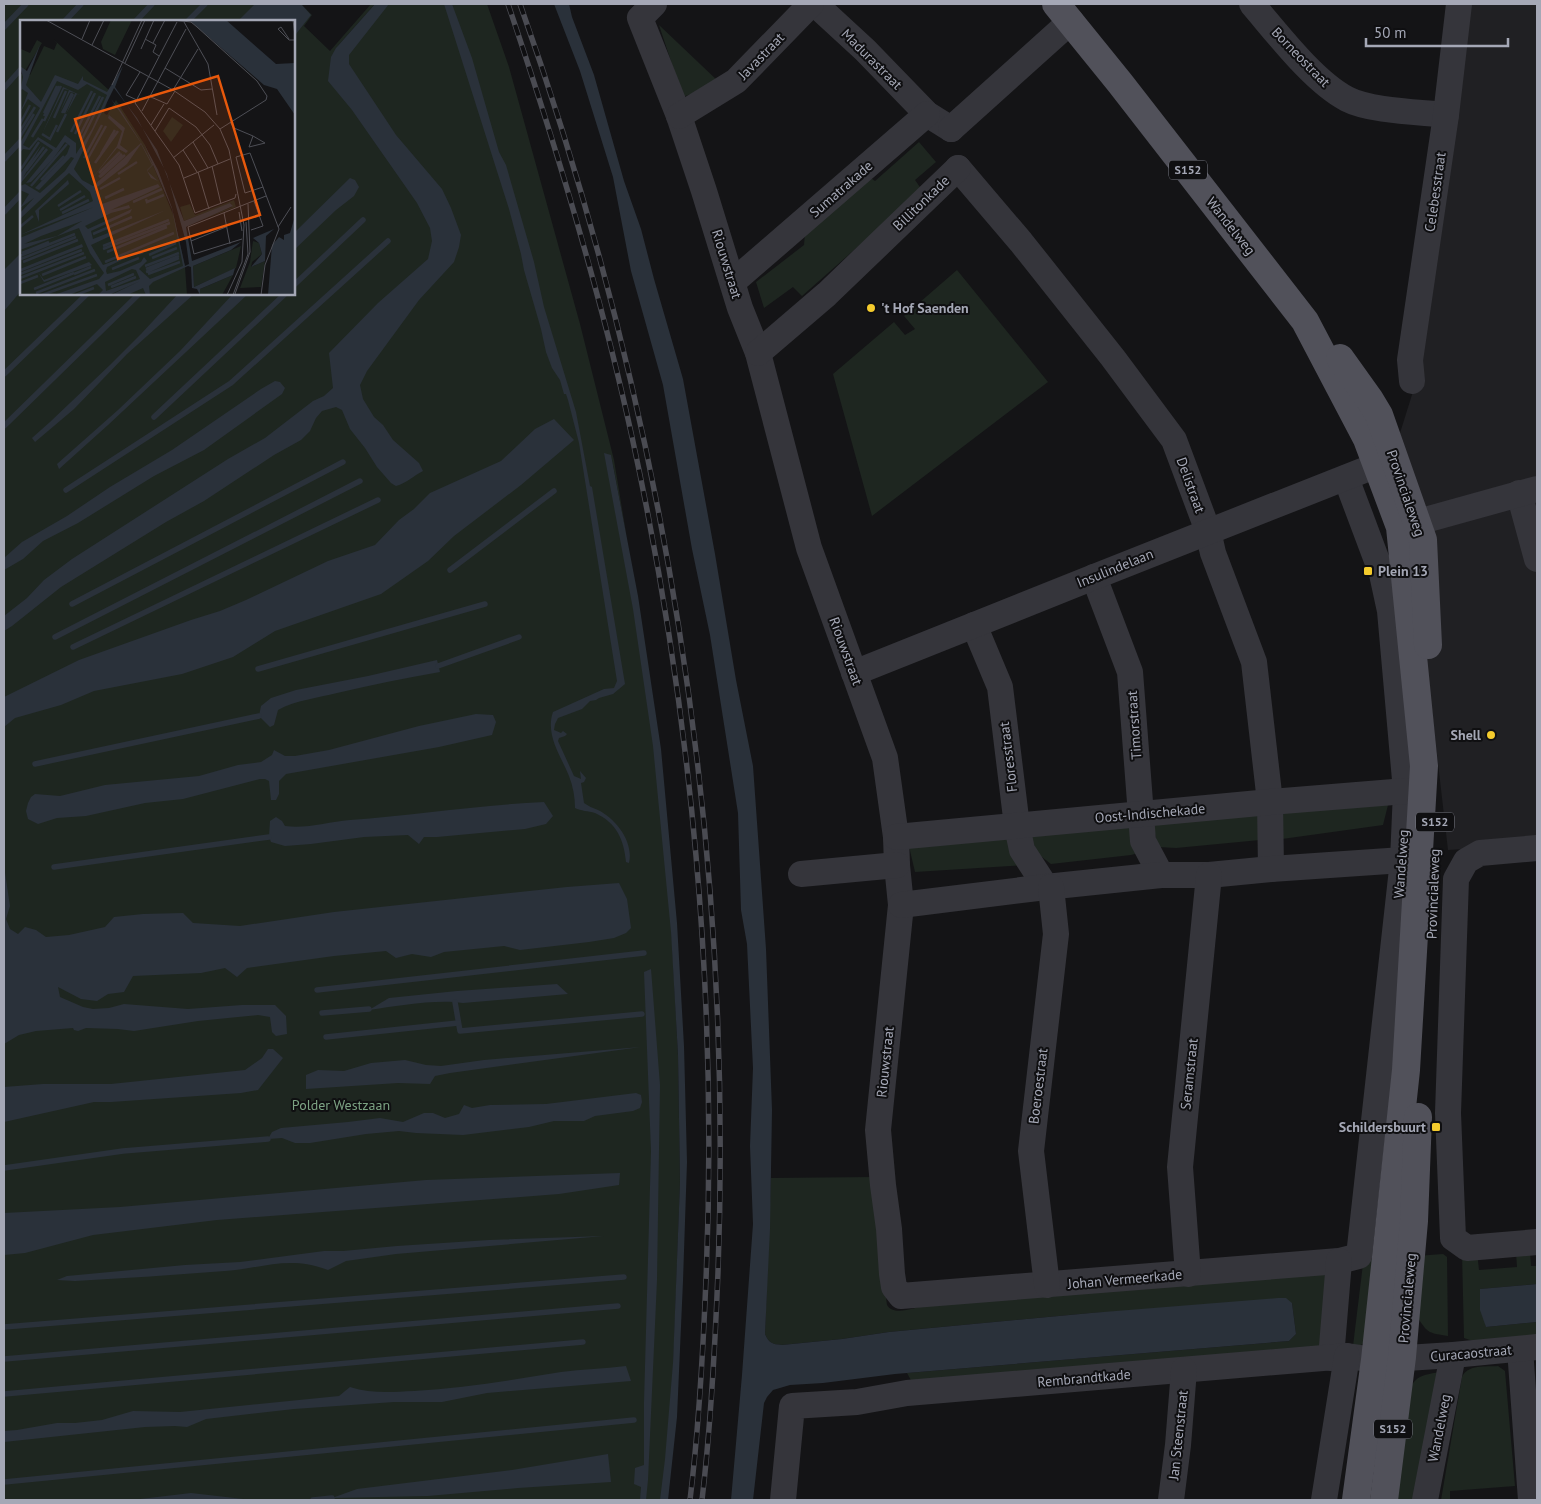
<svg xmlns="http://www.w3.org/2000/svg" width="1541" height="1504" viewBox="0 0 1541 1504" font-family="'PT Sans',sans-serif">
	<rect width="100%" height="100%" fill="#141416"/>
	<polygon fill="#202023" points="1467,4 1537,4 1537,844 1448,850 1400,433 1416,382"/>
	<g fill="#1e2620" fill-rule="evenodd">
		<path d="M4,4H301L312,15L304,26L330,51L371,4H375L336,48L389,4H487L509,67L580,324L614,460L627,539L611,455L644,656L668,866L678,1055L680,1182L672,1400L662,1500H4ZM21,21H294V294H21Z"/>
		<polygon points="659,25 720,83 683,97"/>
		<polygon points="919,142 936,162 915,180 922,190 802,296 793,287 764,308 756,282 804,245 805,233 871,178 875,181"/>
		<polygon points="957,270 1048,382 872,516 833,374 894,322 905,335 915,329 904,316"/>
		<polygon points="1389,801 1383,825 1282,839 1282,811"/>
		<polygon points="1260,810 1260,840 1176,848 1158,847 1152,820"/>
		<polygon points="1135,820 1142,852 1131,855 1051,864 1038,854 1028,831"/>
		<polygon points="1012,830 1024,865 915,872 908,842"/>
		<path d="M875,1177V1211L887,1305C894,1317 915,1307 927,1305L1323,1273L1327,1278L1319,1349L914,1386L907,1373L1289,1341L1296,1334L1292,1303L1091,1313L889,1332L842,1339L782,1345C772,1344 769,1343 765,1334L771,1178Z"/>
		<polygon points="1477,1252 1479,1270 1517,1267 1516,1253 1530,1252 1531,1266 1537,1266 1537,1284 1481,1289 1486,1327 1537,1322 1537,1336 1473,1341 1464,1338 1462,1253"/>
		<path d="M1443,1254L1447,1257L1448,1336C1430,1333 1428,1334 1418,1318L1416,1256Z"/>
		<polygon points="1378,1259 1367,1340 1361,1345 1353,1346 1363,1264 1366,1260"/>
		<path d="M1498,1366L1505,1371L1515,1486L1450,1491V1500H1441L1462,1377C1468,1364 1485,1367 1498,1366Z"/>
		<path d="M1439,1372L1418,1500H1396L1406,1393C1418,1375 1419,1376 1439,1372Z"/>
	</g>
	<g fill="#2a313a">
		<polygon points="255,4 301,4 311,15 296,34 294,35 294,21 238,21"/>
		<path d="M375,4H389L349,55V64L396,135L442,189L451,208L461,235L459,247L454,262L419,300L367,371L360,385L363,399L374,417L383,425L393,440L419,463L423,471C413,476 407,483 396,486L391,483L377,467L365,448L350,429L342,410L336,407L322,411L316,418L310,431L301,440L274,455L204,501L166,522L61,587L12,626L4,631V616L27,598L44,580L72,559L228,459L265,438L313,401L324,396L333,388L329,353L378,303L428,259L432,241L430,228L417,203L352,110L328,81L331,57L336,48Z"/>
		<path d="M444,4H452L472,58L499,152L506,165L534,262L544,307L576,412L590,486L592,487L625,684L613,694L599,698L596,700L590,701L582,709L558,718L555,724L554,730L561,733L563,731L567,734L565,736L559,738L558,741L574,776L581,779L580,771L586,778L584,782L581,783L584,803C588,806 593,808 598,810C616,819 634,842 629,863L626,862C624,840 617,823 595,813C588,811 581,811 575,808C575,797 573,786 569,776C561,756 545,735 553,712L604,689L614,688L617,681L579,443L568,400L566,394H564L560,380L552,368L546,352L541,329L524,270L521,254L509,209Z"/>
		<path d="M554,4H569L572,17L594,75L624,181L641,229L654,279L683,379L715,554L736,680L753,766L766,949L772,1110L770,1229L765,1334C769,1343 772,1344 782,1345L842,1339L889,1332L1091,1313L1278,1298H1286L1292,1303L1296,1334L1289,1341L895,1374L823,1383L790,1385L773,1390L767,1397L764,1403L753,1500H731L742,1375L753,1224L750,1146L753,1068L747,944L741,910L738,813L710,635L692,549L663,385L631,271L613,177L580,71Z"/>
		<polygon points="350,178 355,180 359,187 354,196 336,210 294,250 294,233"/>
		<polygon points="21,253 21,291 4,311 4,270"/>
		<polygon points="178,294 194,294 127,354 74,409 35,442 32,438 50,422 111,364 141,334"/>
		<polygon points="233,294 248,294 108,425 59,469 57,464 118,410 180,351"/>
		<polygon points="275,381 280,382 285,388 282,394 204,450 154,476 78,523 43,541 23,559 4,570 4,558 22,542 67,516 110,487 172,450 261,389"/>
		<polygon points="554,419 574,440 521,485 454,536 428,561 381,594 275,631 233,657 182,674 94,691 61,705 15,718 4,727 4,697 79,660 191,620 220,611 246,600 328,561 375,545 399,520 414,509 430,493 501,461 535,429"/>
		<polygon points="604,453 611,455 638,596 661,749 677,923 684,1046 687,1162 683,1281 677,1417 668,1500 660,1500 665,1459 673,1363 680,1182 678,1055 671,932 653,746 633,609"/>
		<path d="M437,660L440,672C405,678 371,685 337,693C318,698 296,700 278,710L274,725L270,727L259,716L261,706L271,698L296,690L368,676Z"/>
		<polygon points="476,714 493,715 496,722 492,735 439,747 286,774 279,781 279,794 276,800 271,800 269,781 265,779 260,779 183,799 145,803 86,816 57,818 38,824 28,819 26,811 28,803 31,797 35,794 60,796 105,785 199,776 238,765 261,762 272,755 274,750 285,756 295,756 329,750 419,726"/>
		<path d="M544,802L553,816L546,824L525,829L437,837H424L419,844L408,835L364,837L311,844L285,846L271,842L269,837L270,821L276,817L282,821L285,826C306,829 328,822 350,820C414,815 479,805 544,802Z"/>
		<polygon points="4,866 10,906 6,919 10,929 18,934 25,927 36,930 46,937 69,935 105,927 114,917 143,914 183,913 193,923 240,926 334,912 567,887 619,883 627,899 631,928 626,933 614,938 589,942 520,950 504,946 444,952 431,957 412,954 396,958 386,951 334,956 247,968 237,977 225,968 201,973 133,976 124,992 108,994 97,1001 81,999 58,987 60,997 83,1007 93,1009 109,1008 124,1004 188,1009 242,1005 275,1005 286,1016 287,1034 276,1036 272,1032 270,1017 258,1015 198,1021 134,1031 118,1029 86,1028 78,1031 74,1030 73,1028 36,1031 19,1035 4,1044"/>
		<polygon points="651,969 660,1085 657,1280 648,1480 646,1500 640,1500 641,1487 634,1484 635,1468 644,1465 644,1403 651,1151 644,972"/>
		<path d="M557,984L568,994L463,1003C436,999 397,1006 369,1010L389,998L457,991Z"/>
		<polygon points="641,1047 450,1073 435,1076 430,1084 398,1083 306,1089 306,1075 318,1070 344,1071 371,1063 405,1060 426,1065 441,1066 484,1060"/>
		<polygon points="268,1049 273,1049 283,1058 258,1090 241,1093 111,1102 94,1102 4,1122 4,1087 43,1084 111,1084 245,1070 262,1058"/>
		<polygon points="636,1093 641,1095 642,1102 640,1108 633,1111 595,1116 584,1121 554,1121 529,1127 463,1135 416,1133 399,1131 366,1134 310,1143 295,1143 282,1138 268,1139 272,1132 281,1128 348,1122 380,1118 403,1122 424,1113 433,1113 445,1118 459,1114 464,1105 472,1108 490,1105 546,1104"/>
		<polygon points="620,1173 619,1185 559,1194 217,1220 93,1235 25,1253 4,1255 4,1213 120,1207 426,1180"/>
		<path d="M604,1236L396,1254L346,1261L328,1270C289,1255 264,1268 225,1271C175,1275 125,1278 75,1281L57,1280L67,1276L185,1265L240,1262L324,1251H343L397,1246L489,1240Z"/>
		<polygon points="1537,1284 1537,1322 1486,1327 1480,1310 1480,1289"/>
		<path d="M626,1366L631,1381L487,1393L442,1402H394L294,1409L206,1419L187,1427L175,1426L145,1427L4,1442V1431L17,1430L57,1423H75L102,1420L133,1411L180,1412L339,1396L350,1387C371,1394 392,1392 414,1391C464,1388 512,1380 561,1372C582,1369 604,1369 626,1366Z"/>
		<polygon points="608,1454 611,1482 518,1488 428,1496 332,1498 357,1489 512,1470"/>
		<polygon points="191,1493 252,1500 132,1500"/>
	</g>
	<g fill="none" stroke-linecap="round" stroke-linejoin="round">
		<g stroke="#2a313a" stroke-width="5.5">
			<polyline points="65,21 81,4"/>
			<polyline points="136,21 152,4"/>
			<polyline points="188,21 205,4"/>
			<polyline points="4,27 26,4"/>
			<polyline points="4,88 21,69"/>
			<polyline points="4,159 21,141"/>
			<polyline points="4,212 21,194"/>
			<polyline points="294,285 363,220"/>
			<polyline points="4,374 87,294"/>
			<polyline points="154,417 285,294"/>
			<polyline points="4,426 139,294"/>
			<polyline points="66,490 231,383 388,241"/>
			<polyline points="450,570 554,491"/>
			<polyline points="72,604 343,462"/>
			<polyline points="55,637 360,481"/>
			<polyline points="73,647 378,500"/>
			<polyline points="438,666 519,637"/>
			<polyline points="258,669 485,604"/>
			<polyline points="35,764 259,716"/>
			<polyline points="54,867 269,837"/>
			<polyline points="317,990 644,953"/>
			<polyline points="455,1002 460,1031 642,1014"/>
			<polyline points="322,1013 369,1009"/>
			<polyline points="326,1037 458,1023"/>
			<polyline points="4,1168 123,1151 268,1139"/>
			<polyline points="4,1327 624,1277"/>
			<polyline points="4,1359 618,1306"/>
			<polyline points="4,1394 583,1342"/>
			<polyline points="4,1482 634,1420"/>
			<polyline points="313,1500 332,1498"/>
		</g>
		<g stroke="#35353b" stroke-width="26">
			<polyline points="654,4 640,18 679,116 704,191 740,308 758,353 809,548 885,758 896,837 897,865 901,905 878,1130 883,1185 889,1229 892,1274 894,1287 901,1296 1339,1261 1359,1256 1403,860 1406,791 1390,611 1382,574 1346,478"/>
			<polyline points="815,4 865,50 927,114 951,129"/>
			<path d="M1252,4C1277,33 1313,81 1347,99C1370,111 1419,112 1446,115"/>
			<polyline points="679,116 736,81 811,4"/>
			<polyline points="951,129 1071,21"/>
			<polyline points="958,168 1021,242 1113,358 1174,440 1208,531 1213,553 1254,662 1270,802 1271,869"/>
			<polyline points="733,282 927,114"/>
			<polyline points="758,353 827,294 958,168"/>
			<polyline points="1412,381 1410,360 1446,115 1459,4"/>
			<polyline points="1519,493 1537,559"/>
			<polyline points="1400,527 1537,489"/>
			<polyline points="1094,577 1130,672 1143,841 1161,875"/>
			<polyline points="974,625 1000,687 1017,826 1022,850 1046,887"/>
			<polyline points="854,673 1094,577 1362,471"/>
			<polyline points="896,837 1270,802 1406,791"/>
			<polyline points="1537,848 1480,853 1466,861 1456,879 1448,1113 1453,1238 1467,1248 1537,1242"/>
			<polyline points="801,874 897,865"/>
			<polyline points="901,905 1046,887 1161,875 1209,875 1271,869 1403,860"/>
			<polyline points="1188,1274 1180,1167 1209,875"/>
			<polyline points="1047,1285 1031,1151 1056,934 1051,887"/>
			<polyline points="1520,1349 1531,1500"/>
			<polyline points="1331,1358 1339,1261"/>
			<polyline points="783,1500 792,1406 857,1402 907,1393 1347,1356 1375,1360 1453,1355 1537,1347"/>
			<polyline points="1171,1500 1178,1445 1184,1370"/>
			<polyline points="1324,1500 1347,1356"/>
			<polyline points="1425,1500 1453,1355"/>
		</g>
		<g stroke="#51515a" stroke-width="28">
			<polyline points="1056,4 1120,83 1305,321 1367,439 1400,527 1424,766 1406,1070 1375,1360 1356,1500"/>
			<polyline points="1340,358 1370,400 1379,415 1423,540 1428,645"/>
			<polyline points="1384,1500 1402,1357 1414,1221 1418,1117"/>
		</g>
		<defs>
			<g id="rail">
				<path d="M508,4C556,146 600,290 632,437C692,712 718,998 706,1279C703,1353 699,1427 690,1500"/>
				<path d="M520,4C664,409 734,842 718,1272C715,1348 711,1424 702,1500"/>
			</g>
		</defs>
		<use href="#rail" stroke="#4a4b52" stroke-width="5.5"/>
		<use href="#rail" stroke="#0f0f11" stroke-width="4" stroke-dasharray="11" stroke-linecap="butt"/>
	</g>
	<g fill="#f4cb2d" stroke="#0f0f11" stroke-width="2">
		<circle cx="871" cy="308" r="5"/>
		<rect x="1363" y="566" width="10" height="10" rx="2.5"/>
		<circle cx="1491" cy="735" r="5"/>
		<rect x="1431" y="1122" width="10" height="10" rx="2.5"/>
	</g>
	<g text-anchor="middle" stroke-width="4" stroke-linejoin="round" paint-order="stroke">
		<g fill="#0f0f11" stroke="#787a84" stroke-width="1">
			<rect x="1169" y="160.5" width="38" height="19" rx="4"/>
			<rect x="1416" y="812.5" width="38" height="19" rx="4"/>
			<rect x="1374" y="1419.5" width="38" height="19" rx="4"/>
		</g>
		<g font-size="12" font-weight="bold" fill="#a5a8b6">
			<text x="1188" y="174">S152</text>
			<text x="1435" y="826">S152</text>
			<text x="1393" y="1433">S152</text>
		</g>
		<g font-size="14" fill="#a5a8b6" stroke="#0f0f11">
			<text transform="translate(761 56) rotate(-46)" y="5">Javastraat</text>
			<text transform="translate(1301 57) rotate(46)" y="5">Borneostraat</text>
			<text transform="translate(872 59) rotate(45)" y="5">Madurastraat</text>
			<text transform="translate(841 189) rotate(-41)" y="5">Sumatrakade</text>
			<text transform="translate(1435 192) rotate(-82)" y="5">Celebesstraat</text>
			<text transform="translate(921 203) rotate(-44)" y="5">Billitonkade</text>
			<text transform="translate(1231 226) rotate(52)" y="5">Wandelweg</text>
			<text transform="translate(727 264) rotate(73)" y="5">Riouwstraat</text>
			<text transform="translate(1191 485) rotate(70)" y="5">Delistraat</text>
			<text transform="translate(1406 493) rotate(71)" y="5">Provincialeweg</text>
			<text transform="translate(1115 568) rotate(-22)" y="5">Insulindelaan</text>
			<text transform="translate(846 651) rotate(70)" y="5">Riouwstraat</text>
			<text transform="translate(1134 725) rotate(-94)" y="5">Timorstraat</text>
			<text transform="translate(1008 757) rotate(-97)" y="5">Floresstraat</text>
			<text transform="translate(1150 813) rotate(-5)" y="5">Oost-Indischekade</text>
			<text transform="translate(1401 864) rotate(-86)" y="5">Wandelweg</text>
			<text transform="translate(1433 894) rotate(-88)" y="5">Provincialeweg</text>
			<text transform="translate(885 1062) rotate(-84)" y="5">Riouwstraat</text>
			<text transform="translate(1189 1074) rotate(-84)" y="5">Seramstraat</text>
			<text transform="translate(1038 1086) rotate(-83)" y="5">Boeroestraat</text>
			<text transform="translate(1125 1279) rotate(-5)" y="5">Johan Vermeerkade</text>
			<text transform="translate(1407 1298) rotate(-85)" y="5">Provincialeweg</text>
			<text transform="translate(1471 1353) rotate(-5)" y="5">Curacaostraat</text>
			<text transform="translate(1084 1378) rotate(-5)" y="5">Rembrandtkade</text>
			<text transform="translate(1439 1428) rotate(-79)" y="5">Wandelweg</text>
			<text transform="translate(1178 1435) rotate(-84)" y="5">Jan Steenstraat</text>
		</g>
		<g font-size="14" font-weight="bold" fill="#a5a8b6" stroke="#0f0f11" text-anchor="start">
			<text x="881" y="313">'t Hof Saenden</text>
			<text x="1378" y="576">Plein 13</text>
			<text x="1481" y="740" text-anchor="end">Shell</text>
			<text x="1426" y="1132" text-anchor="end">Schildersbuurt</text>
		</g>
		<g font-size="14" fill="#7ca283" stroke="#0f0f11">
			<text x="341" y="1110">Polder Westzaan</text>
		</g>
	</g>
	<g transform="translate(20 20)">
		<rect width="275" height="275" fill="#141416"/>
		<path d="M91,0H112L95,35L83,29L81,22ZM33,19L90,71L84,93L87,95L96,80L125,125L154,197L165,247L167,275H0V54L10,55L24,26L34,30L37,23ZM17,20L22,23L5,51L0,46V31L1,29L10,33ZM152,97L163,105L151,122L143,111ZM214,180L216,187L178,201L212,187L211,183L164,201L160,187L170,184L175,195ZM233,221L239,223L242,234L232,242L231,247L245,241L241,267L220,268L230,242ZM221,226L216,248L174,267L173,246ZM213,255L202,275H180V269Z" fill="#1e2620"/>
		<path d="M169,0H206L256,44L275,43V95L257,69L244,65ZM20,25L6,65L21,82L35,55L58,64L63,56V60L87,72L103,46L95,67L137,130L164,201L210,183L213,186L166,207L172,241L221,222L211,230L173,246L174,267L215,248L213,255L180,269V275L177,269L172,268L171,247L168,246L133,262L129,266L130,275H126L123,268L107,275H91L120,261L89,275H78L83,270L77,264L49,275H34L79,259L84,253L70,233L59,208L0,230V218L74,187L0,215L73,181L70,172L49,153L0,199V193L14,178L0,188L9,174L0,170V166L5,164L20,173L45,151L54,138L51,137L19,170L15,168L47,134L50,126L45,122L33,139L11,162L6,163L33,130L18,120L10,130L3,129L0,133V123L20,88L8,79L0,93L8,73L2,69L0,72L3,57L0,46L7,51ZM37,61L58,70L67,64L87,75L72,109L56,134V123L45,115L36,128L18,117L9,128L3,125ZM94,68L117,98L147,154L166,222L169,244L165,246L152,188L138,150L124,124L152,189L163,246L130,259L119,249L127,241L124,237L121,242L100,251L87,254L86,251L87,247L112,235L123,234L121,231L83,245L71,225L146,190L73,219L71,211L110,193L112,189L68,209L65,206L91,193L110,188L109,185L91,190L140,167L138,164L82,184L76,168L107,144L121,124L132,145L127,150V151L131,158L138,161L127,151L133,145L120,121L101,91L91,79L121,123L73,166L62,160L54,149ZM62,201L37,216L4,224L21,216ZM112,249L116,250L120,259L86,271L85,262ZM43,67L60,75L57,74L46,94L55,73L50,72L40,92L49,70L44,69L22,114ZM92,85L89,95L105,108L100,125L108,131L106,133L97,128L71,160L97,126L102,111L88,98ZM22,124L3,158L26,128L28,130L0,164V154ZM48,160L49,164L19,190V202L15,191ZM275,196V275H248L252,225L259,217L264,220V215L270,213ZM254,209L246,216L245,241L231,247L242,234L239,223L233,218ZM62,224L63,227L0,252V249ZM69,242L72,245L24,262L18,252L24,260Z" fill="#2a313a" fill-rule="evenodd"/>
		<path fill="none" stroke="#2a313a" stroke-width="2.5" d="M24,93L37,66M42,93L52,73M44,93L53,74M24,96L39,66M34,98L46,71M24,101L41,66M0,104L10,85M0,111L15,87M37,112L46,94M51,112L72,71M22,114L30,119L37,105M55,114L75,73M0,117L14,94M12,117L23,99M59,117L80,76M62,119L83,77M81,134L95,110M64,138L82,105M67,140L86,106M75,143L98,111M1,149L19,122M6,151L24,127M79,153L100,132M98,154L117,142M79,157L102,134M80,157L105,135M21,160L44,136M11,166L47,124M80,169L100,158M85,178L104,169M126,179L127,182L144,175M113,182L142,169M38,186L61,171M40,190L65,176M42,193L69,180M0,207L13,196M73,214L112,197M83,226L149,200M83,229L150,203M87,232L147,207M2,233L29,222M129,235L156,223M0,236L55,214M132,238L157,228M1,239L56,217M3,242L58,220M85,242L154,213M125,246L159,233M92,249L119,238M126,249L159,236M126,252L159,238M0,254L62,230M54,254L71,247M128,254L160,242M22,255L66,237M0,258L64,233M0,263L18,256M88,265L114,254M91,267L116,257M14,269L54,253M16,273L75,250M22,275L77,255M56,275L74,268"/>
		<path fill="none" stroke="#4e4f56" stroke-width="1" d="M26,0L153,70L185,92L200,109L209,130L224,205L222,242L207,275M153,0L171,2L177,7L237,61L247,76L246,80L200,109M273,0L275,16M157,2L115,83L159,145L175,193L215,178L216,174M164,2L188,44L197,95M62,19L70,0M125,19L136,25L133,32L139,36M269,19L261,7L258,9L269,20H275M133,23L145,0M72,25L84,0M121,29L134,0M105,43L125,0M145,48L181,70L192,69M92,65L122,0M153,70L178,29M131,77L147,84M117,80L106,75L120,52M147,84L155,71M149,88L176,107L190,125L198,144M122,91L166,9M210,102L214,108L233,116L229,127L245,123L233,116M131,105L144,84M135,111L149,88M173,122L188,148M163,130L177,152M153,138L194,105M192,146L201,184M178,152L189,189M164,158L210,139M219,192L222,211M204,193L210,224M258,207L271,187M231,210L243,206L234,181M222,219L174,234L168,207L246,176M171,221L206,207M215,274L230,232L228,184M213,275L228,234L226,202M241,275L245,245L259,209L249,183L243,167L230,133L216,137L225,173L243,167"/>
		<path fill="#e8590c" fill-opacity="0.15" stroke="#e8590c" stroke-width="2.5" d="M198,56L240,195L98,239L55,99Z"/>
		<rect width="275" height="275" fill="none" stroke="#a5a8b6" stroke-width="2.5"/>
	</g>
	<rect width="1541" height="1504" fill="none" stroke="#a5a8b6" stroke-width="10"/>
	<path d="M1366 38v8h142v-8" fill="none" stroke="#a5a8b6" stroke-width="2.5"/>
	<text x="1374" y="38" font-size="15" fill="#a5a8b6" stroke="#0f0f11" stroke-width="4" paint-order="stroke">50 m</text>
</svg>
